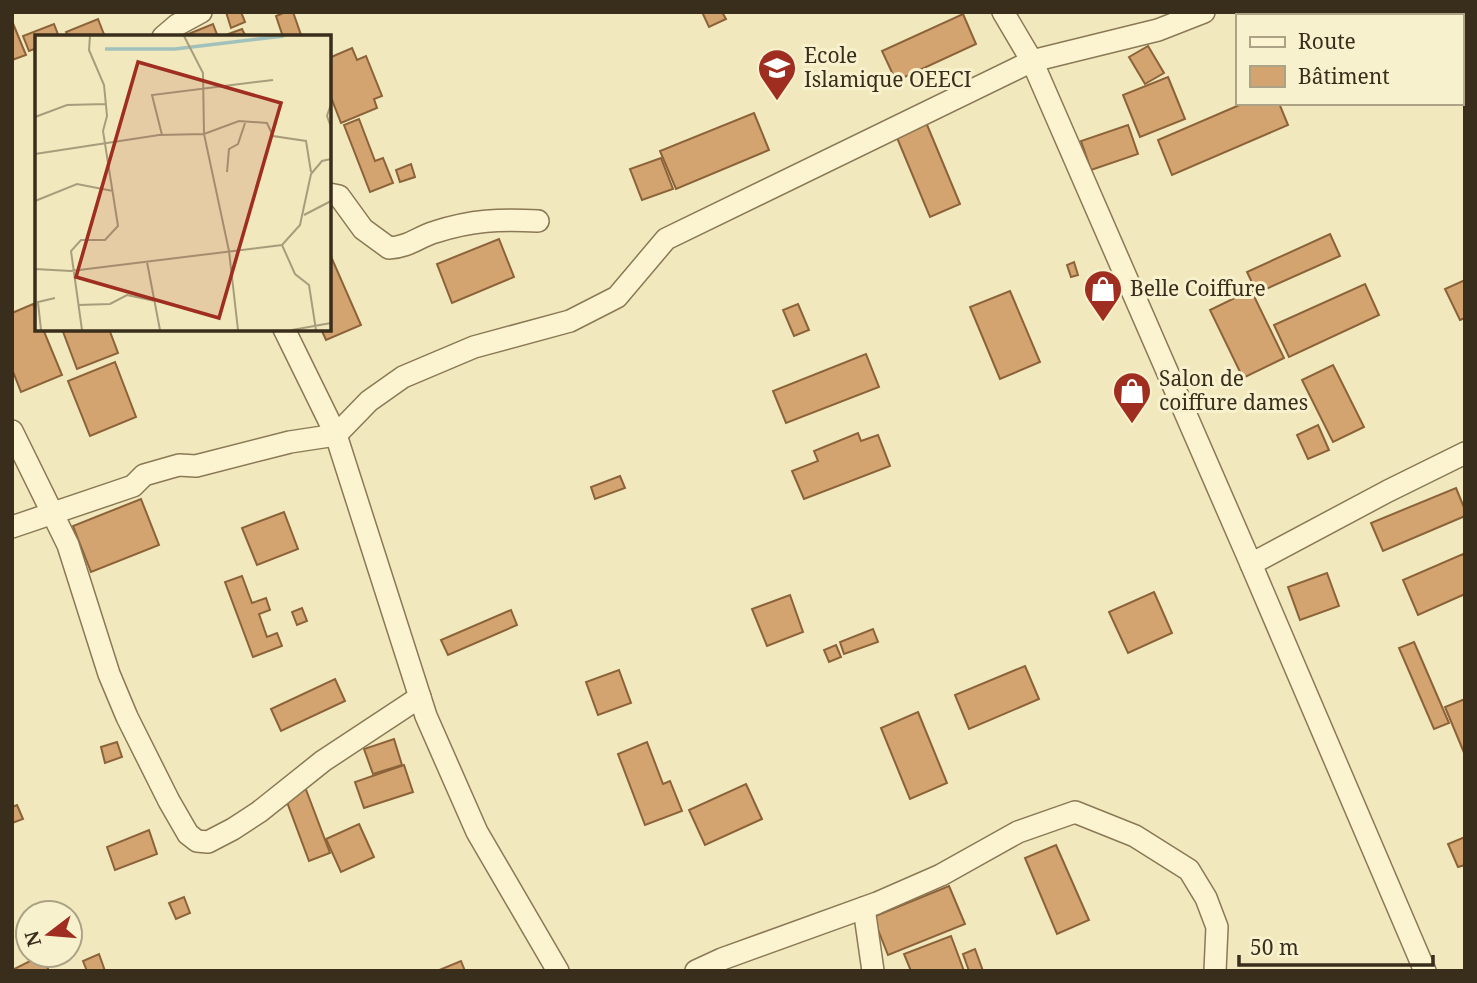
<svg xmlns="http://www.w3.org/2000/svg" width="1477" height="983" viewBox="0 0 1477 983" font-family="'Noto Serif',serif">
	<rect width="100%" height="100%" fill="#f1e8bd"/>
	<g fill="#d3a470" stroke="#8c6339" stroke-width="2">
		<polygon points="226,12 241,12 245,22 231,28"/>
		<polygon points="286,12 293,12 301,35 283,37 276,16"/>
		<polygon points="702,12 722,12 726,19 709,27"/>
		<polygon points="1399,12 1452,12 1443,16 1391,16"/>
		<polygon points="963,14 976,44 896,81 882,51"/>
		<polygon points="98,19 105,37 68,37 66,32"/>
		<polygon points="12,21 26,55 12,60"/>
		<polygon points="54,24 59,37 37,37 37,48 29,51 23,36"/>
		<polygon points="213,24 218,37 181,37"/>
		<polygon points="242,29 246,37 229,37 228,34"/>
		<polygon points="1148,46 1164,73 1145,84 1129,57"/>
		<polygon points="352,48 357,60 366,56 382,96 374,99 377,108 341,123 329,92 329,58"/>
		<polygon points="1168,77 1185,119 1140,137 1123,95"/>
		<polygon points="1244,103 1279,103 1288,125 1172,175 1158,140"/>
		<polygon points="754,113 769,150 676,189 660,151"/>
		<polygon points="359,119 375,161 383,158 393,183 370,192 344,125"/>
		<polygon points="925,120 960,204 930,217 895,133"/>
		<polygon points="1128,125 1138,154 1091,170 1081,141"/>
		<polygon points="661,158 673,189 642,200 630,169"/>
		<polygon points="411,164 415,177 400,182 396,170"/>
		<polygon points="1330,234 1340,256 1257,293 1247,272"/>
		<polygon points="499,239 514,277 452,303 437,264"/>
		<polygon points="329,252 361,325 326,340 321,329 329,329"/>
		<polygon points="1074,262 1078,275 1071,277 1067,265"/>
		<polygon points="1465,280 1465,318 1460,320 1445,289"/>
		<polygon points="1365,284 1379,315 1289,357 1274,325"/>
		<polygon points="1251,290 1284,358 1243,378 1210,310"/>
		<polygon points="1010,291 1040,362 1000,379 970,307"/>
		<polygon points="33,304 37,313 37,329 43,329 62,375 21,392 12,369 12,313"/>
		<polygon points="798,304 809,330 794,336 783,310"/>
		<polygon points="62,329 109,329 118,353 77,369"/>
		<polygon points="866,354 879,387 786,423 773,391"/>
		<polygon points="115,362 136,417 90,436 68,381"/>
		<polygon points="1333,365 1364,427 1333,442 1302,380"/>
		<polygon points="1318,425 1329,450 1308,459 1297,435"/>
		<polygon points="858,433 861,441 878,435 890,466 804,499 792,471 818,461 814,451"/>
		<polygon points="620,476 625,488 595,499 591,487"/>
		<polygon points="1456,488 1465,510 1465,516 1383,551 1371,523"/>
		<polygon points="141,499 159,545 91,572 73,526"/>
		<polygon points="284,512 298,549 257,565 242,528"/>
		<polygon points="1463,554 1465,559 1465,594 1418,615 1403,580"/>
		<polygon points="1327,573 1339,606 1300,620 1288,587"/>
		<polygon points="242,576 252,603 266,598 270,610 259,614 267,637 277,633 282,646 253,657 225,582"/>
		<polygon points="1154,592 1172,633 1128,653 1109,612"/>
		<polygon points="790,595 803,632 767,646 752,609"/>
		<polygon points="302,608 307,621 297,625 292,612"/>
		<polygon points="511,610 517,625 448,655 441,640"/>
		<polygon points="873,629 878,642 844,654 840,642"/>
		<polygon points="1414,642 1449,723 1434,729 1399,648"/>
		<polygon points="836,645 841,657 829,662 824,650"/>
		<polygon points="1025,666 1039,699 969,729 955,695"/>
		<polygon points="619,670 631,703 598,715 586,682"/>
		<polygon points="335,679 345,701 281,731 271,709"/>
		<polygon points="1465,699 1465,755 1445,707"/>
		<polygon points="918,712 947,783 910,799 881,728"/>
		<polygon points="394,739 402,765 373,774 364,749"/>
		<polygon points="117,742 122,757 105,763 101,747"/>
		<polygon points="647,742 663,784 670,781 682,811 645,825 618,754"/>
		<polygon points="404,765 413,792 364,808 355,782"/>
		<polygon points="746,784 762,819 705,845 689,810"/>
		<polygon points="305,787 330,853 309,861 284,794"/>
		<polygon points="17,805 23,819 12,823 12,807"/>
		<polygon points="359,824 374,857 341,872 326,839"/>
		<polygon points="149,830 157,854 115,870 107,847"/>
		<polygon points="1465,837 1465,865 1458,867 1448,844"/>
		<polygon points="1056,845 1089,920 1057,934 1025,858"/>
		<polygon points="949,886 965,924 888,955 873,917"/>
		<polygon points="184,897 190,913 176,919 169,903"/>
		<polygon points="951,936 964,971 911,971 904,954"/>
		<polygon points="975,949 983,971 969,971 963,954"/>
		<polygon points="99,954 105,971 87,971 83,961"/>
		<polygon points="42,955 49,971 12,971 12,970"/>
		<polygon points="461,961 465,971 437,971"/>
	</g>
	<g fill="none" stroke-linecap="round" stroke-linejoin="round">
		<defs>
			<g id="minor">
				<polyline points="1003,12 1032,61 1251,564 1425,971"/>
				<polyline points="163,37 177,25 201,12"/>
				<path d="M329,194L339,196L363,229L389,248C409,247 418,237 435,232C472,220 500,219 538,221"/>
				<polyline points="284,329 336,435 426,716 477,832 558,971"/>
				<polyline points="12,431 68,545 109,674 127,717 169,801 188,834 197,841 208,842 233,829 259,812 323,761 420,697"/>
				<polyline points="12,527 133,486 144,475 179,465 196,466 290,442 336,435 369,401 403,377 474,347 570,321 617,297 666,239 1032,61 1158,30 1204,12"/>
				<polyline points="1251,564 1388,491 1465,453"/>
				<polyline points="864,908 873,971"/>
				<polyline points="696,971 722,959 877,903 941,875 1018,832 1075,812 1135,836 1189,870 1206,898 1217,927 1215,971"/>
			</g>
		</defs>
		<use href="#minor" stroke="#8b7855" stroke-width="24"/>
		<use href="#minor" stroke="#fcf4d1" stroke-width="21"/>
	</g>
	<defs>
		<symbol id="school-pin" viewBox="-11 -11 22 30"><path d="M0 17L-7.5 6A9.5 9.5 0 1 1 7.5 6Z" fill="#9f2e20" stroke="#f8f1ce"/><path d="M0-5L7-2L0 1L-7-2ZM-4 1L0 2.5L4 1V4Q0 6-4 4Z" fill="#fff"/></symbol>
		<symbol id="shop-pin" viewBox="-11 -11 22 30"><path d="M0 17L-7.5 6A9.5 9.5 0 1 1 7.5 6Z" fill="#9f2e20" stroke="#f8f1ce"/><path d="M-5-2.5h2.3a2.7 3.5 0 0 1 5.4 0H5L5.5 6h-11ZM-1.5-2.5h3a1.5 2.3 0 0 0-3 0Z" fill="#fff"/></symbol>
	</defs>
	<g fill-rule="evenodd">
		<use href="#school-pin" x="755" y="46" width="44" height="60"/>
		<use href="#shop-pin" x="1081" y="267" width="44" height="60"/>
		<use href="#shop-pin" x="1110" y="369" width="44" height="60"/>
	</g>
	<g text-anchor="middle" stroke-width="6" stroke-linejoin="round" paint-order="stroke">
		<g font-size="21" fill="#392d1b" stroke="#f8f1ce" text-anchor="start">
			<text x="804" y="63">Ecole<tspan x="804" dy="24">Islamique OEECI</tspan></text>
			<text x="1130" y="296">Belle Coiffure</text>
			<text x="1159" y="386">Salon de<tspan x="1159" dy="24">coiffure dames</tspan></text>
		</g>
	</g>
	<g transform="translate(35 35)">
		<rect width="296" height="296" fill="#f1e8bd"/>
		<path fill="none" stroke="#a1c2bc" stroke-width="3.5" d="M70,14H140L249,1"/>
		<path fill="none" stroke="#a79d7c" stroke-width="2" d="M149,1L168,38L169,99L194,216L203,295M296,69L292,81L296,92M0,82L32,70L71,69M127,100L117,60L238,45M0,119L124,100L169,99L204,86L232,88L238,101L271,106L276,137M192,137L194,114L203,109L210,88M0,166L42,149L78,156M269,180L296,166M247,210L260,239L274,250L281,295M112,227L125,295M0,234L36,236L247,210L265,190L276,139L287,126L296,124M43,270L75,269L92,260L120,266M6,295L3,267L20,263M47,295L36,216L46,205H70L83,191L68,96L72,81L69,50L54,15L55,1M257,295L296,288"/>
		<path fill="#9f2e20" fill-opacity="0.15" stroke="#9f2e20" stroke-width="3.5" d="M103,27L246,68L184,283L41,242Z"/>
		<rect width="296" height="296" fill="none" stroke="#392d1b" stroke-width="3.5"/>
	</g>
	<rect width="1477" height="983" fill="none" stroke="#392d1b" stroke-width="28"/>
	<rect x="1236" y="14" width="228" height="91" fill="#f8f1ce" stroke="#aca386" stroke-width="2"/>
	<rect x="1250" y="37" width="35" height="10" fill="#fcf4d1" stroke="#aca386" stroke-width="2"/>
	<text x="1298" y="49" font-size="21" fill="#392d1b">Route</text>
	<rect x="1250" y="66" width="35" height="21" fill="#d3a470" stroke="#aca386" stroke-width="2"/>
	<text x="1298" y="84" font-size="21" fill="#392d1b">Bâtiment</text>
	<g transform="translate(49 934) rotate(254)"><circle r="33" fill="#f8f1ce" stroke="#aca386" stroke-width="2"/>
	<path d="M0-5L12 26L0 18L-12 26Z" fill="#9f2e20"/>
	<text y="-10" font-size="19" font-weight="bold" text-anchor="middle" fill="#392d1b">N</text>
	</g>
	<path d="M1239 955v10h194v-10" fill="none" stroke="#392d1b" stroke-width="3.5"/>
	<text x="1250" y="955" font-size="21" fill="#392d1b" stroke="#f8f1ce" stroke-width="5" paint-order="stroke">50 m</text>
</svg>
